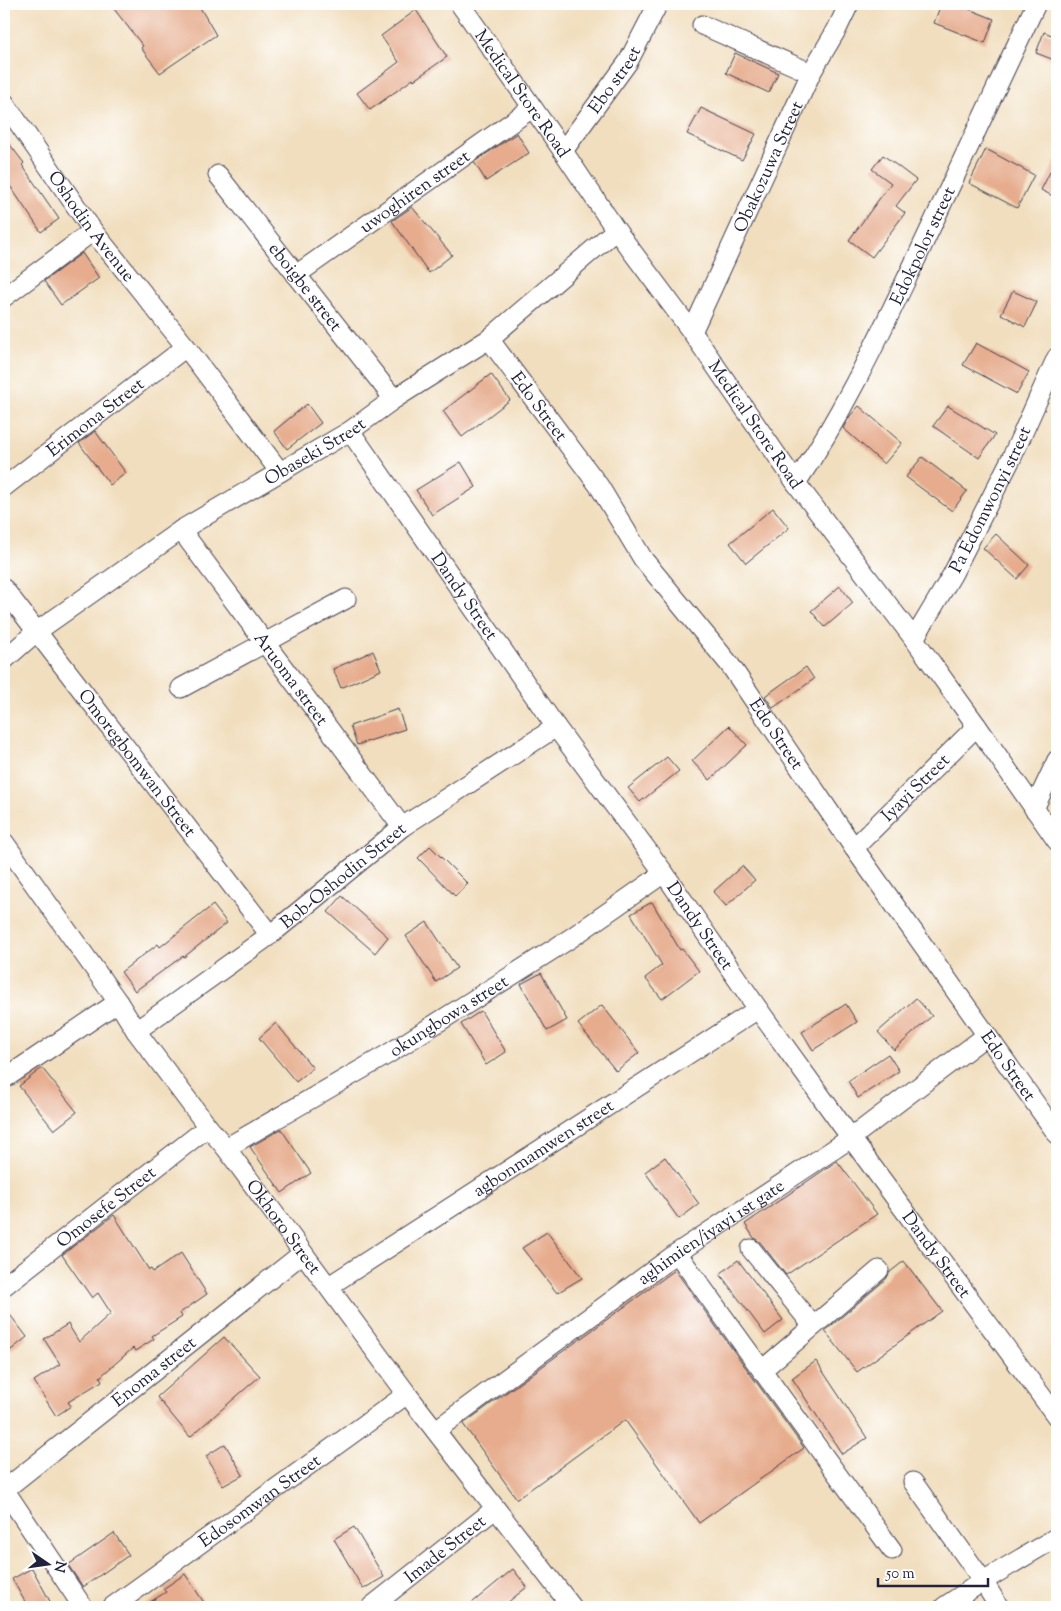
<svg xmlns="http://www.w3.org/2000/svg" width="1061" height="1611" viewBox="0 0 1061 1611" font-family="'Sorts Mill Goudy',serif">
	<rect width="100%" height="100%" fill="#fff"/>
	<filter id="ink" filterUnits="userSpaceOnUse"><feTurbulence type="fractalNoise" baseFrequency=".02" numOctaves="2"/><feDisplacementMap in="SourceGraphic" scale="10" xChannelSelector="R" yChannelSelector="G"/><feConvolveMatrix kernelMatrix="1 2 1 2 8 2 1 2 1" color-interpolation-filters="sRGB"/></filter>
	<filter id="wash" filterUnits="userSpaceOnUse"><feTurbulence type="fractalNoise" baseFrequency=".0096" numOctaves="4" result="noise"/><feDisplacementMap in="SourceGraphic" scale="20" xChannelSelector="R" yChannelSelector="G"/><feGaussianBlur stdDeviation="1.12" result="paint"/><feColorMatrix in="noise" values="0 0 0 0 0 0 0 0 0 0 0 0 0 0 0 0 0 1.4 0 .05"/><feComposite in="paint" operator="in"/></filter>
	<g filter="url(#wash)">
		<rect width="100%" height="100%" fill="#f1debe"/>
		<g id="blocks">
			<g fill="#e6ac8d">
				<polygon points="122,4 198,4 216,35 160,73 141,48 143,46 114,9"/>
				<polygon points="941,4 956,4 994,19 985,43 934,23"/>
				<polygon points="416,10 447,57 414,80 413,79 370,110 357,93 399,62 381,36"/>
				<polygon points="1044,32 1057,37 1057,61 1036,53"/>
				<polygon points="735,53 778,73 769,93 726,73"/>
				<polygon points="701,108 756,134 742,160 687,134"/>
				<polygon points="517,133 529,153 486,181 474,162"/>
				<polygon points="4,137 24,163 22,165 59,219 41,232 4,177"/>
				<polygon points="986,149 1034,175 1017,208 969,183"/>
				<polygon points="883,155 916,180 896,206 905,213 872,257 849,240 891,183 872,169"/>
				<polygon points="1057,158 1057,198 1041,190"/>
				<polygon points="412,207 452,255 429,273 392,221"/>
				<polygon points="82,253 99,278 61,305 44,281"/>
				<polygon points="1013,291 1037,302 1025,327 1001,314"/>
				<polygon points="976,343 1029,372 1017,394 963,365"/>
				<polygon points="491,374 510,400 462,437 443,411"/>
				<polygon points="307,404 321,423 287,449 274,431"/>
				<polygon points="859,406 902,443 884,464 843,428 850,416"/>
				<polygon points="948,406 995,435 979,458 933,426"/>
				<polygon points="95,431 126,473 110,485 79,443"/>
				<polygon points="922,457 967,491 952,511 906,477"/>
				<polygon points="461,462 476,487 432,515 416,490"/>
				<polygon points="773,508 789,528 746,563 730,543"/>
				<polygon points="996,534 1029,565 1017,579 983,548"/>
				<polygon points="840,586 853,603 825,627 811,611"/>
				<polygon points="373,651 381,670 341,688 333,669"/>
				<polygon points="806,667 814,679 773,708 765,696"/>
				<polygon points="398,709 405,729 357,745 350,726"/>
				<polygon points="729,726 747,745 710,780 692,761"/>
				<polygon points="667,757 679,771 640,802 628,788"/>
				<polygon points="430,846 468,884 455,896 418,858"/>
				<polygon points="742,866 755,880 726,906 713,892"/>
				<polygon points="342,896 388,937 375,953 328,912"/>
				<polygon points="652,902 680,950 682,949 699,971 662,999 645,978 662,965 631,914"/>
				<polygon points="213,905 227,923 184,957 183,956 135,991 121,972 158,944 160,947"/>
				<polygon points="427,922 457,968 436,982 406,936"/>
				<polygon points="541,973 567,1020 547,1031 521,984"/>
				<polygon points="916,998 932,1016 894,1050 878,1032"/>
				<polygon points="846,1004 857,1022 813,1050 802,1032"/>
				<polygon points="602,1005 639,1053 616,1071 578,1024"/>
				<polygon points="481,1011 506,1052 486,1065 461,1024"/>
				<polygon points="276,1023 313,1068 296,1082 259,1038"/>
				<polygon points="888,1054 899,1071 858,1098 848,1081"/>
				<polygon points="42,1068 77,1112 54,1130 19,1086"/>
				<polygon points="281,1129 311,1173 282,1193 250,1147"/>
				<polygon points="665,1157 699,1204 679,1219 645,1172"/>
				<polygon points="837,1161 877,1214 786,1275 760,1242 754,1238 745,1224"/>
				<polygon points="114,1215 149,1270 151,1269 153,1272 181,1253 207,1294 180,1313 182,1317 152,1336 154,1339 135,1351 133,1348 100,1377 102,1381 68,1402 71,1406 56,1416 34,1381 60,1364 44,1339 68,1324 79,1342 111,1313 98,1293 92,1298 62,1255"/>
				<polygon points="547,1232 582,1278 557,1293 522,1248"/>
				<polygon points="738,1260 783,1320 765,1334 720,1274"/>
				<polygon points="904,1261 942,1311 857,1372 825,1331 886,1279 890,1272"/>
				<polygon points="675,1270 804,1448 699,1523 625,1420 517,1499 463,1424"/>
				<polygon points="4,1307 27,1337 11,1350 4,1341"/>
				<polygon points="224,1337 260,1376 190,1437 157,1397"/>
				<polygon points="816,1361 867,1438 842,1454 792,1378"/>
				<polygon points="225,1444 243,1475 223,1486 206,1456"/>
				<polygon points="354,1527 384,1577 363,1589 334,1539"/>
				<polygon points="114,1533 129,1555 83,1587 68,1565"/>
				<polygon points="32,1568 53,1607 28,1607 12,1579"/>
				<polygon points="513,1569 527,1587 502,1607 467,1607"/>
				<polygon points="185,1574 207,1607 142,1607 166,1592 163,1589"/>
			</g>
		</g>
	</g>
	<g filter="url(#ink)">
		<use href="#blocks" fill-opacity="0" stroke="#413e4f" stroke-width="1"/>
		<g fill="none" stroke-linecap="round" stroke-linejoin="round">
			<defs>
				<g id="minor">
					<path id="s1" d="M460,4L563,151L616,230L692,332L796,483L914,639L977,726L1057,841"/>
					<polyline points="702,25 811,73"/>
					<path id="s2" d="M4,102L93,231L186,347L280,472"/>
					<path id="s3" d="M563,151L628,62L658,4"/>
					<path id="s4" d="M218,175L394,399"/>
					<path id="s5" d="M296,275L532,108"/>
					<polyline points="4,297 93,231"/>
					<path id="s6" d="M692,332L811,73L837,29L849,4"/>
					<path id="s7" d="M489,339L599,486L643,559L730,665L854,848L1057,1134"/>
					<path id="s8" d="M350,431L556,727L664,873L758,1009L851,1138L1057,1417"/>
					<path id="s9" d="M796,483C844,412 880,334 917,257C957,172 996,88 1036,4"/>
					<path id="s10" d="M4,487L186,347"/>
					<path id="s11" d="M181,530L402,827"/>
					<path id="s12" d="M4,589L270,935"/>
					<path id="s13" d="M914,639L952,575L1012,457L1057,357"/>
					<path id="s14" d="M4,660L36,632L181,530L350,431L394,399L489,339L616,230"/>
					<polyline points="181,688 346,599"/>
					<polyline points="1034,809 1057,760"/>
					<path id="s15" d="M4,842L118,1002L136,1031L208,1127L226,1148L407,1394L572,1607"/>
					<path id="s16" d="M854,848L977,726"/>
					<path id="s17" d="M136,1031L270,935L402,827L556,727"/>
					<polyline points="4,1079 118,1002"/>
					<path id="s18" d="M226,1148L388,1054L571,938L664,873"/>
					<polyline points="751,1249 813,1326"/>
					<polyline points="677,1253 892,1550"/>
					<path id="s19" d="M4,1286L208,1127"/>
					<path id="s20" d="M329,1286L758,1009"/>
					<polyline points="762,1370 879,1270"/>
					<path id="s21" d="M436,1430L677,1253L851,1138L987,1035"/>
					<polyline points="913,1482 983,1581 999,1607"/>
					<polyline points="4,1489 83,1607"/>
					<path id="s22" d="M4,1490L303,1253"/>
					<path id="s23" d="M112,1607L407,1394"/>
					<path id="s24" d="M371,1607L495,1509"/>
					<polyline points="944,1607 983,1581 1057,1537"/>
				</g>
			</defs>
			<use href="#minor" stroke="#413e4f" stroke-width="21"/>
			<use href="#minor" stroke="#fff" stroke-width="19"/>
		</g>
	</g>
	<g text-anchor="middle" stroke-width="4.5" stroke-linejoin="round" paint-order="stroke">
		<g font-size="18" fill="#22223b" stroke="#fff">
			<text dy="6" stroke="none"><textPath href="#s3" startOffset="88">Ebo street</textPath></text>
			<text dy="6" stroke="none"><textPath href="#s1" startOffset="109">Medical Store Road</textPath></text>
			<text dy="6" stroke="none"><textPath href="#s6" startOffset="182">Obakozuwa Street</textPath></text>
			<text dy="6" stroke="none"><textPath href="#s5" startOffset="145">uwoghiren street</textPath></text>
			<text dy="6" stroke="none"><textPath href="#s2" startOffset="152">Oshodin Avenue</textPath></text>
			<text dy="6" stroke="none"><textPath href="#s9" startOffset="269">Edokpolor street</textPath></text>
			<text dy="6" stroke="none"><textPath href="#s4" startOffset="142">eboigbe street</textPath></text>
			<text dy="6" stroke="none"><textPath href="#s7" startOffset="84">Edo Street</textPath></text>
			<text dy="6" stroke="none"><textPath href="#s10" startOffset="115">Erimona Street</textPath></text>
			<text dy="6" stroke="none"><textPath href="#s1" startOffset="514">Medical Store Road</textPath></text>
			<text dy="6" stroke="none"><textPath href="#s14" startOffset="375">Obaseki Street</textPath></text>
			<text dy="6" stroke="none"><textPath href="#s13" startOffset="159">Pa Edomwonyi street</textPath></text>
			<text dy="6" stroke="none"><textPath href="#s8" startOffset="201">Dandy Street</textPath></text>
			<text dy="6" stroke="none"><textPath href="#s11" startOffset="185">Aruoma street</textPath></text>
			<text dy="6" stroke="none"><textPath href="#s7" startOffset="489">Edo Street</textPath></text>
			<text dy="6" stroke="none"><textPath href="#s12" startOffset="219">Omoregbomwan Street</textPath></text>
			<text dy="6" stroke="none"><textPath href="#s16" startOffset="86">Iyayi Street</textPath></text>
			<text dy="6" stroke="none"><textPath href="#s17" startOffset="259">Bob-Oshodin Street</textPath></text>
			<text dy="6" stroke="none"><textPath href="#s8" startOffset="606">Dandy Street</textPath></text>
			<text dy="6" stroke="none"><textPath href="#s18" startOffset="259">okungbowa street</textPath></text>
			<text dy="6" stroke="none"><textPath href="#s7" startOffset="894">Edo Street</textPath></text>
			<text dy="6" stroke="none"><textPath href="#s20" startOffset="255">agbonmamwen street</textPath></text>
			<text dy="6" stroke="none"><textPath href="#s19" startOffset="129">Omosefe Street</textPath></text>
			<text dy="6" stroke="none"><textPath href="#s15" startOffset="476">Okhoro Street</textPath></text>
			<text dy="6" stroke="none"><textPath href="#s21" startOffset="339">aghimien/iyayi 1st gate</textPath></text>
			<text dy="6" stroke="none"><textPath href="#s8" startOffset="1011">Dandy Street</textPath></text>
			<text dy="6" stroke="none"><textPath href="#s22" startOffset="191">Enoma street</textPath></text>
			<text dy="6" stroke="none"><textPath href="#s23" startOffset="182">Edosomwan Street</textPath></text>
			<text dy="6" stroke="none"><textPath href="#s24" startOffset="94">Imade Street</textPath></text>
		</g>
	</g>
	<rect width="1061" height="1611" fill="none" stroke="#fff" stroke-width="20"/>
	<g transform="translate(48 1564) rotate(103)" stroke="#ffffff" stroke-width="4" paint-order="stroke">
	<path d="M0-4L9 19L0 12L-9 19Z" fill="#22223b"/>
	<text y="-8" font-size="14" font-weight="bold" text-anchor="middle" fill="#22223b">N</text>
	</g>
	<path d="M878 1578v8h110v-8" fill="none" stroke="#22223b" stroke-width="2.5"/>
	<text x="886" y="1578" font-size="15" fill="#22223b" stroke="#ffffff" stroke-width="4" paint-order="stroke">50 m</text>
</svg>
